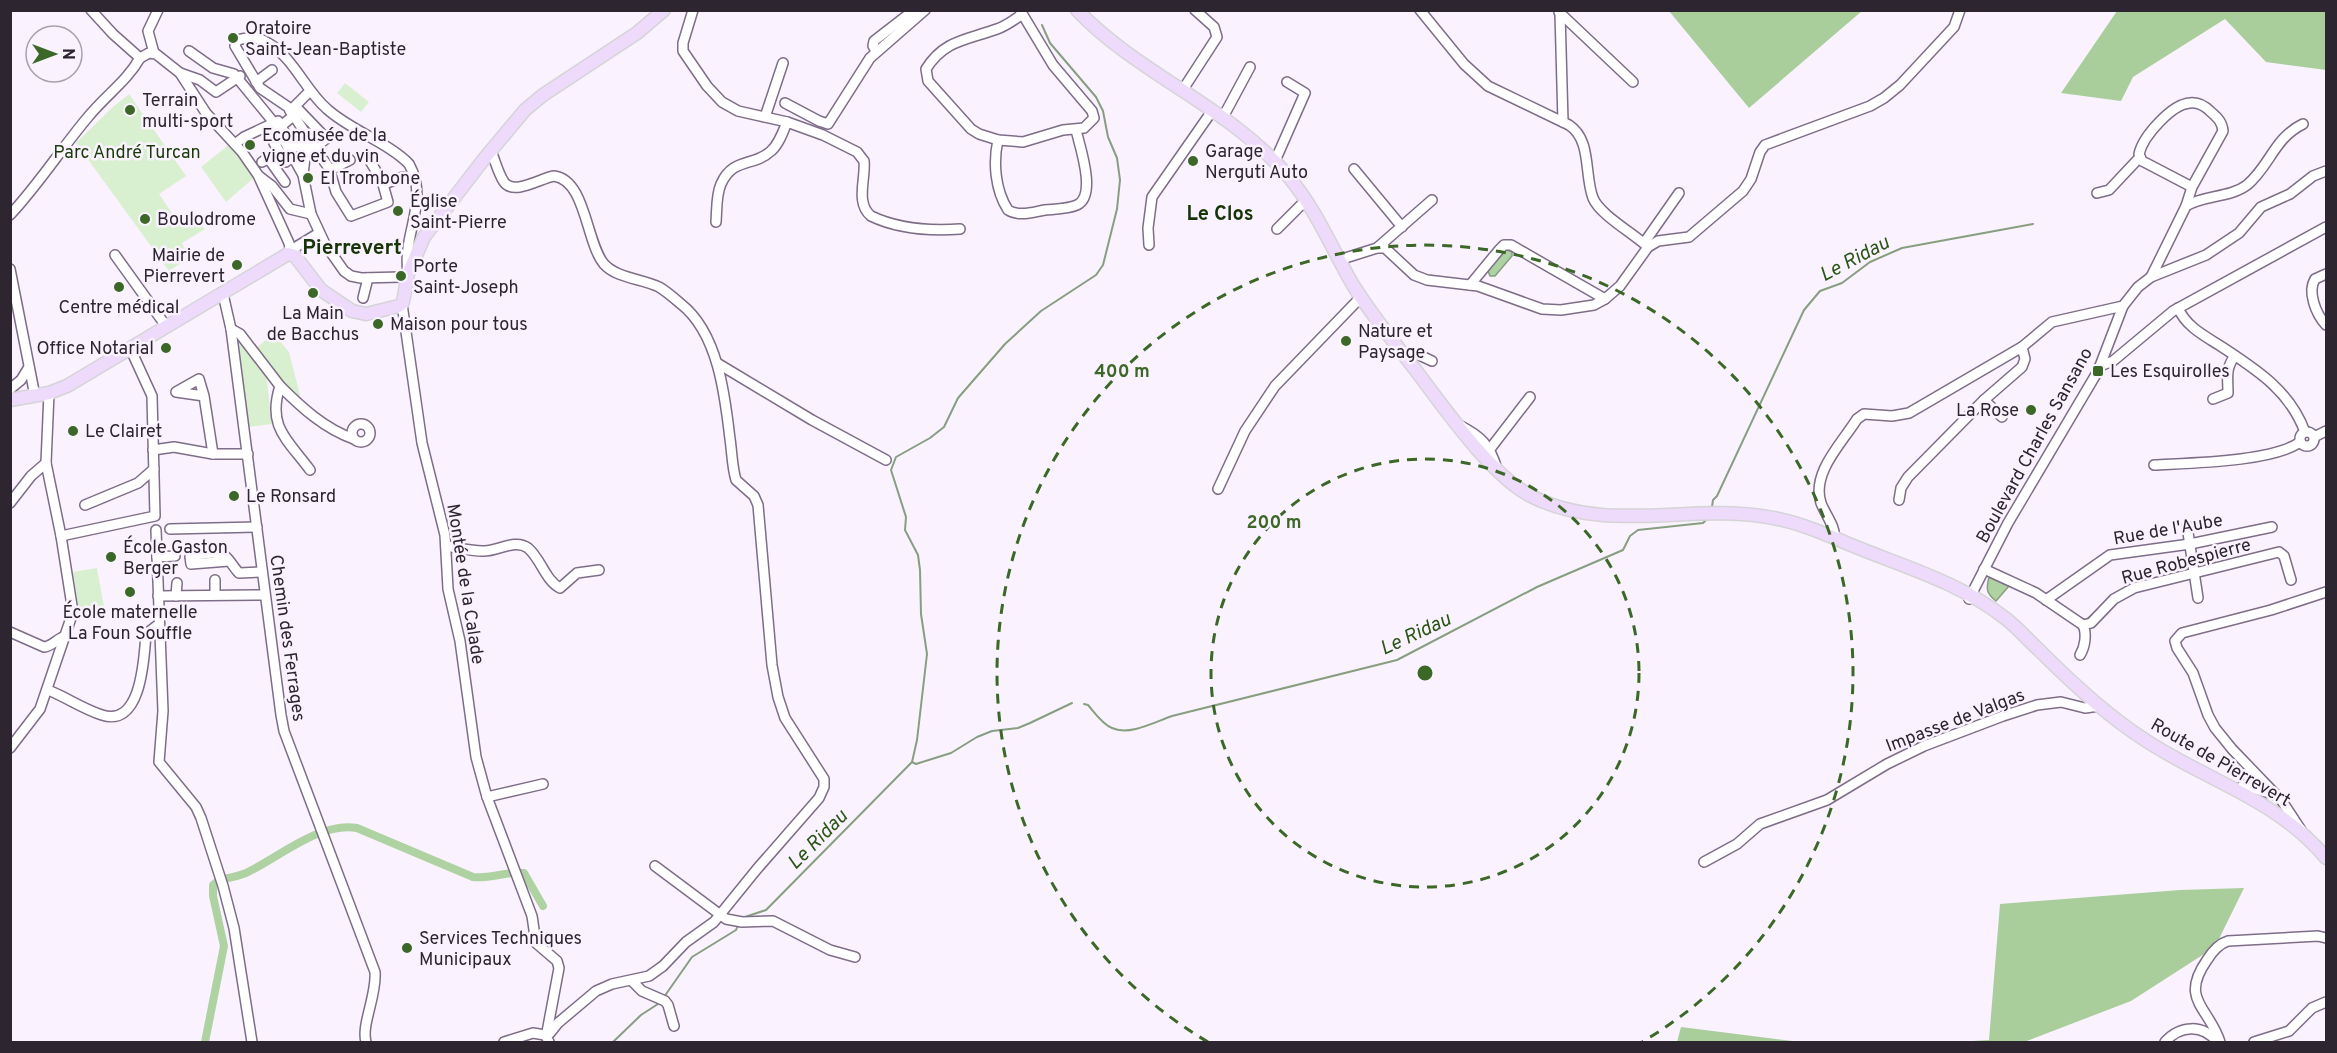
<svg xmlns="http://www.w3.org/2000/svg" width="2337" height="1053" viewBox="0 0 2337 1053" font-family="Overpass,sans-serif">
	<rect width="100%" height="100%" fill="#faf3ff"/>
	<g fill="#d9f0d0">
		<polygon points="345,83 369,102 361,112 337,93"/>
		<polygon points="129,94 186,176 159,194 178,222 193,212 205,229 182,243 189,258 169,271 76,143 114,106"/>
		<polygon points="230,144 256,176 226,202 201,167"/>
		<polygon points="274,334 289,352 300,395 297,399 280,380 257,347"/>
		<polygon points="239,341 263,373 266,373 272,424 247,427 241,376"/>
		<polygon points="97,568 104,607 79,611 73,572"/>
	</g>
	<g fill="#aacd9c">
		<polygon points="1669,11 1862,11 1749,108"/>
		<polygon points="2117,11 2326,11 2326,70 2266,62 2225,19 2133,77 2121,101 2061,93"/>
		<polygon points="2244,888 2215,947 2131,1001 2024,1042 1955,1042 1989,1040 2000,904 2180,890"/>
		<polygon points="1681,1027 1801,1042 1677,1042"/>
	</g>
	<g fill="#afd2a2" stroke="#889e80" stroke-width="1.5">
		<polygon points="1508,250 1512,252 1512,256 1495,276 1490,276 1488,271 1503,251"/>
		<path d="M1989,577L2009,586L1996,601C1986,593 1986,589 1989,577Z"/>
	</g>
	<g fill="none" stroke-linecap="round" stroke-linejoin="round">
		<g stroke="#889e80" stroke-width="2">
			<polyline points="1712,507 1713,500 1717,496 1804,310 1820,291 1842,283 1870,262 1902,248 2033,224"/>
			<polyline points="2082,619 2086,620 2092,615"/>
			<path d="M1084,704L1088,705C1095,713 1102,724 1112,728C1129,736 1155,722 1172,716L1397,660L1537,587L1623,550L1630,536L1638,530L1703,523L1707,519"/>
			<polyline points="912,762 916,764 951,753 977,737 992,731 1018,728 1030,723 1072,703"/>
			<polyline points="742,918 766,910 912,762 917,740 927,654 921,614 920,570 918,555 905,530 906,517 891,470 896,457 930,438 944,427 958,398 1005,344 1041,311 1096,275 1103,265 1117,209 1120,180 1117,158 1108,137 1103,111 1096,97 1050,43 1042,25"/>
			<polyline points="664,997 692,957 736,930 738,925"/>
			<polyline points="613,1042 641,1015 661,1002"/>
		</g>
		<path stroke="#afd2a2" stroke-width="8" d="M205,1042L224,946L213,896V885C221,877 237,878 248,872C279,857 321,821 357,828L473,877C491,879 507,871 524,873L543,906"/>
		<defs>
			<g id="minor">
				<polyline points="91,10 113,34 140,58"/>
				<path d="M693,10L683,43V51L707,86L722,102L738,111L787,122L823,135L857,152L864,161C866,178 855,203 871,216C898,229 931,231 960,229"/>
				<path d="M1020,10L1053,65L1092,111L1094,118L1084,128L1063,130L1023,142L998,140L979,134L971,129L928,81L926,69C944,40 967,40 997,29C1006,26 1014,20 1021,15"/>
				<path d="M1420,10L1464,64L1488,86L1569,125C1592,140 1584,175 1593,198C1600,215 1633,233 1648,247"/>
				<polyline points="1559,12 1633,82"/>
				<polyline points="1560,13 1563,122"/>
				<polyline points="189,51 213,68 234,74 275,124 302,173"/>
				<polyline points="876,51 873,46 874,41 914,10"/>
				<polyline points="154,53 148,31 158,10"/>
				<polyline points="140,58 149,53 156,54 180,73 206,113 242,152 258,175 289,243 291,254"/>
				<polyline points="180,73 200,80 216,92 240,76"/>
				<polyline points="256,82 272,70"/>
				<polyline points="1182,91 1217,37 1214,27 1195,10"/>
				<polyline points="785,103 819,121 828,124 870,58 925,10"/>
				<polygon points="296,107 322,134 316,139 319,143 304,155 298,145 293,148 281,126 292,117"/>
				<polyline points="290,111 310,91"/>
				<polyline points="765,117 783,63"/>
				<polyline points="1222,119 1250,67"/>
				<polyline points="283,138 274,143 286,162"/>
				<path d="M998,140C993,162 995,190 1008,210C1019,217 1033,212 1045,210C1055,209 1068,209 1077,205C1097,196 1080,147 1076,130"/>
				<polyline points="235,144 244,137 278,121"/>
				<polyline points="306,144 311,143 329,168 336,192 351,216 388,202 382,181 370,161"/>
				<polyline points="315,147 330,136"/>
				<path d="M491,151C495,160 498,173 504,182C514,196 541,178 554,176C586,180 586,243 604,264C616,278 643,279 659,287C666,291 674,298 681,304C718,333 725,395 730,439C732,452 732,467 736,480L754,496L758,505L772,665L778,697L785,718L824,779V787L819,798L757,869L714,922L686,942L663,966L649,976L612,984L596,991L558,1023L550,1033"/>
				<polyline points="1275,161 1305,93 1287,82"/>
				<polyline points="262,162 268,158 285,182"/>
				<polyline points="1354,169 1402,227"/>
				<polyline points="330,170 350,160"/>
				<polyline points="259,176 272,186 290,209 311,214"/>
				<polyline points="384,184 403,177"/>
				<polyline points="2097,193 2109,190 2140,157"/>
				<path d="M2186,206L2192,187L2223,131C2222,122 2218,118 2211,112C2206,107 2198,102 2190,103C2172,104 2143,136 2139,154L2142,161L2148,164L2192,187"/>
				<path d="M10,215C39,184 61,149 88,117C105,96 127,81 140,58"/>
				<path d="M716,222C717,209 716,195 721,184C733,157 754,167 771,151C779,144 783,132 787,122"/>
				<polyline points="1277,229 1306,200"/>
				<polyline points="1644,243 1679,193"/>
				<polyline points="1149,245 1148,228 1152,197 1212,111"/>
				<polyline points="1377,248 1432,200"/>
				<polyline points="291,250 319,233"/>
				<polyline points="115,255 166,326"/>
				<polyline points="1339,260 1377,248 1385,248 1414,275 1427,280 1478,286 1542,309 1561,310 1594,305 1605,299 1620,286 1648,247 1658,241 1689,237 1743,191 1751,179 1760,152 1765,145 1870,106 1884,98 1900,85 1954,27 1960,10"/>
				<polyline points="10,269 35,396"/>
				<path d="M2326,274L2315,279C2307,292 2316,314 2326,325"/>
				<path d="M401,277L361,278L351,276L344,271L325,244L311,214L303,175L307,139L304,131L288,107L260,88L235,46L237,40C250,37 257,36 268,43C294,58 305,90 327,109C350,130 389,143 409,164C430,202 402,233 408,272"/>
				<path d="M2151,277L2186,206C2204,195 2230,198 2247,185C2270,166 2274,138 2303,124"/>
				<polyline points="1470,285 1499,250 1504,245 1511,245 1605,299"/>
				<path d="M223,294L231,329L281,715L284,731L375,972C377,995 361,1025 366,1042"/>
				<polyline points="363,298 368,278"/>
				<polyline points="402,304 422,443 445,535 448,589 460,641 476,757 487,797 532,916 536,943 557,961 559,968 547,1032 545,1034 549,1042"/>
				<path d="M2178,308C2186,326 2203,335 2219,345C2255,369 2289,389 2305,432"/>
				<path d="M231,329L240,334L280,386C267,427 287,439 310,470"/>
				<polyline points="1406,358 1415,353 1432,361"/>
				<polyline points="717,363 812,420 886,460"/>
				<polyline points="2100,366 2113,361 2173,311 2326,227"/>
				<path d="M280,386C302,408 325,429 354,439"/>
				<polyline points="10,389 21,380 29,367"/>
				<polyline points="204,396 199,379 176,392 204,396 213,454"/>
				<path d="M2213,399L2228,393C2228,379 2225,368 2235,356"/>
				<polyline points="1984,400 2002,417"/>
				<circle cx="361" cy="433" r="9"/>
				<path d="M1459,425C1481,436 1490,445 1497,469"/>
				<circle cx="2307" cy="439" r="7"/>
				<polyline points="2314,437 2326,431"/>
				<polyline points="1490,449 1530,397"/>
				<polyline points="153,450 174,447 213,454 248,454"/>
				<path d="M2154,465C2188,463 2273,462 2300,442"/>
				<polyline points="1218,489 1245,431 1275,386 1361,297"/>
				<polyline points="1899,500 1901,488 1908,477 1984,400 2022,367 2025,359 2022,347"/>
				<polyline points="10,503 31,476 46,463"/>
				<polyline points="85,505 138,483 154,469"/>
				<polyline points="2187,526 2198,598"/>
				<polyline points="170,529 257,527"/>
				<polyline points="156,530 163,711 159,762 196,807 201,818 223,886 234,928 252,1042"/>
				<polyline points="61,536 155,516 152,396 130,348"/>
				<path d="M1834,537C1836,527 1825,514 1821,503C1811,473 1842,443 1857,419L1864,414L1892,416L1909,413L2022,347L2052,322L2123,306L2138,287L2151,277L2206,255L2239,233L2261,207L2290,194L2313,176L2326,171"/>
				<path d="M446,546C458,548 471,551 483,551C497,552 515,538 528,548C541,559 545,580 560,588L577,573L599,570"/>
				<polyline points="157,557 175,556"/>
				<path d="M229,561L191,564L190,557L193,555C202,554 218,551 225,556C230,560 234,568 239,573L262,572"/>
				<polyline points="1984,569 2036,593 2083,625 2091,623 2114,599 2134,588 2279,552 2284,556 2291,580"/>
				<polyline points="215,595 215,580"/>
				<polyline points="158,596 265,595"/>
				<polyline points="176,596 177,583"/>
				<polyline points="1969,599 2008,523 2098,371 2123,306"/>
				<polyline points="2046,600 2110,555 2190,544 2272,527"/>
				<path d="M10,632L44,647C53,646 57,638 66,636"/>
				<path d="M2080,655C2085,647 2087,634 2083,625"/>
				<path d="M48,690C66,697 83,709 102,715C142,728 144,657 146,634L159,624"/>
				<polyline points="10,748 40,709 73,612 61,536 46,463 49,393"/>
				<polyline points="2243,785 2275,795"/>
				<polyline points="487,797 543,784"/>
				<polyline points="2301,830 2282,801 2232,749 2215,728 2208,715 2193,673 2177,648 2175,641 2182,633 2271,610 2326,592"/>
				<polyline points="1704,862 1737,844 1760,824 1827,800 1887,764 1924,746 2003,716 2037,705 2061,702 2085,708 2099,706"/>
				<polyline points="655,866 726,919 742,922 773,921 830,950 855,957"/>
				<polyline points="632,981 642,991 665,1001 668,1005 674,1026"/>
				<polyline points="504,1042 533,1033 545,1035"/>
				<path d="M2165,1042C2180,1025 2203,1024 2217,1042"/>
				<path d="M2220,1042C2209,1007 2179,1000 2207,960C2212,952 2218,944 2228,941L2318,936L2326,938"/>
				<polyline points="2254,1042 2289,1031 2312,1008 2326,1002"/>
			</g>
			<g id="major">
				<path d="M1077,10C1139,75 1230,107 1288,176C1316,209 1332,249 1353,285C1371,314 1393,341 1414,368C1443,406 1490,475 1531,496C1607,535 1693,502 1773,518C1802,523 1829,536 1856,547C1908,568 1960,583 2005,618C2018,628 2028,640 2040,651C2071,682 2105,714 2142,738C2206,781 2276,798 2326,858"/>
				<polyline points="10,400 49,393 67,386 288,254 295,256 321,290 352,311 366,314 399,306 403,302 408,274 424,237 484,159 525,110 543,95 637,33 664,10"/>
			</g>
		</defs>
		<use href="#minor" stroke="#7e6d88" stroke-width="12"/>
		<use href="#major" stroke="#d5d4d6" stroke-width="15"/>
		<use href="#minor" stroke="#fff" stroke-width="9"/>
		<use href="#major" stroke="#eedafb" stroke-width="12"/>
	</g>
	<g fill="none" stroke="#3b6826" stroke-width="3" stroke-dasharray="10 8">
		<circle cx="1425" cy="673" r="214"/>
		<path d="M1208 1042A428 428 0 1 1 1642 1042"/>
	</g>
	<g fill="#3b6826" stroke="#faf3ff" stroke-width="2">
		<circle cx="233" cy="38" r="6"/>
		<circle cx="130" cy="110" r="6"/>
		<circle cx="250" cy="145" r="6"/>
		<circle cx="1193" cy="161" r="6"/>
		<circle cx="308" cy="178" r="6"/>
		<circle cx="398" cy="211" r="6"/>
		<circle cx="145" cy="219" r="6"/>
		<circle cx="237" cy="265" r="6"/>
		<circle cx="401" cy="276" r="6"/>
		<circle cx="119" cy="287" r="6"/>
		<circle cx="313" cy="293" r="6"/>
		<circle cx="378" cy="324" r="6"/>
		<circle cx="1346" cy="341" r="6"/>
		<circle cx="166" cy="348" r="6"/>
		<rect x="2092" y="365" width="12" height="12" rx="3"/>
		<circle cx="2031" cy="410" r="6"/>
		<circle cx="73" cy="431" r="6"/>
		<circle cx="234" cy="496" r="6"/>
		<circle cx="111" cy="557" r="6"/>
		<circle cx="130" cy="592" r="6"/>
		<circle cx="407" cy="948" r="6"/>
	</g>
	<g text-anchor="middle" stroke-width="5" stroke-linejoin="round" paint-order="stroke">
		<g font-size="18" fill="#2d2631" stroke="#faf3ff" text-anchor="start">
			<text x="245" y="34">Oratoire<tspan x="245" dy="21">Saint-Jean-Baptiste</tspan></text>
			<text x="142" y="106">Terrain<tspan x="142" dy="21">multi-sport</tspan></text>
			<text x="262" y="141">Ecomusée de la<tspan x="262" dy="21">vigne et du vin</tspan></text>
			<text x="1205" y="157">Garage<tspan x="1205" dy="21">Nerguti Auto</tspan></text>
			<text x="320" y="184">El Trombone</text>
			<text x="410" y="207">Église<tspan x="410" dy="21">Saint-Pierre</tspan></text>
			<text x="157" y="225">Boulodrome</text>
			<text x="225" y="261" text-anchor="end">Mairie de<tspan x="225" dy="21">Pierrevert</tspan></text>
			<text x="413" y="272">Porte<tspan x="413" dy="21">Saint-Joseph</tspan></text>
			<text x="119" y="313" text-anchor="middle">Centre médical</text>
			<text x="313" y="319" text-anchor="middle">La Main<tspan x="313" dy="21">de Bacchus</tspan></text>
			<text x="390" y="330">Maison pour tous</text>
			<text x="1358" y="337">Nature et<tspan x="1358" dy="21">Paysage</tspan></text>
			<text x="154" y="354" text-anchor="end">Office Notarial</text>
			<text x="2110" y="377">Les Esquirolles</text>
			<text x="2019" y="416" text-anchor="end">La Rose</text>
			<text x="85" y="437">Le Clairet</text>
			<text x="246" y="502">Le Ronsard</text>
			<text x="123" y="553">École Gaston<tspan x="123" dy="21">Berger</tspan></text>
			<text x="130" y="618" text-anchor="middle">École maternelle<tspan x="130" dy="21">La Foun Souffle</tspan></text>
			<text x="419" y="944">Services Techniques<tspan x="419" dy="21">Municipaux</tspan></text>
		</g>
		<g font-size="18" fill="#1a3b08" stroke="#faf3ff">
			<text x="127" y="158">Parc André Turcan</text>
		</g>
		<g font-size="18" fill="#2d2631" stroke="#faf3ff">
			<text transform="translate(2034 445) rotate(-61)" y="6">Boulevard Charles Sansano</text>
			<text transform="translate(2168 529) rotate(-10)" y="6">Rue de l'Aube</text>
			<text transform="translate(2186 561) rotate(-15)" y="6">Rue Robespierre</text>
			<text transform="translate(466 584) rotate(81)" y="6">Montée de la Calade</text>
			<text transform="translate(288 638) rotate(82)" y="6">Chemin des Ferrages</text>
			<text transform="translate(1955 720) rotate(-21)" y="6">Impasse de Valgas</text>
			<text transform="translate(2221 762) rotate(30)" y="6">Route de Pierrevert</text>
		</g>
		<g font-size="20" font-weight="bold" fill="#163406" stroke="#faf3ff">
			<text x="1220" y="220">Le Clos</text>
		</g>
		<g font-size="20" font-style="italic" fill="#2a5614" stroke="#faf3ff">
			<text transform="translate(1854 258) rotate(-28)" y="7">Le Ridau</text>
			<text transform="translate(1415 633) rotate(-25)" y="7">Le Ridau</text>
			<text transform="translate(817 839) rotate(-45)" y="7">Le Ridau</text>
		</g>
		<g font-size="21" font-weight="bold" fill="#163406" stroke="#faf3ff">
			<text x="352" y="254">Pierrevert</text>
		</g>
	</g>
	<circle cx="1425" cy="673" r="9" fill="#3b6826" stroke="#faf3ff" stroke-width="3"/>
	<g font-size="18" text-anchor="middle" font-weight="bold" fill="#3b6826" stroke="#faf3ff" stroke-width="5" stroke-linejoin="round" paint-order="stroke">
		<text x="1122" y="377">400 m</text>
		<text x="1274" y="528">200 m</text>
	</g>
	<rect width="2337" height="1053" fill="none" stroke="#2d2631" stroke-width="24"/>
	<g transform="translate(54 54) rotate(90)"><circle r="28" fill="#faf3ff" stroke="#a8a1ad" stroke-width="1.5"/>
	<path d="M0-4.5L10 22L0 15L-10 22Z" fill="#3b6826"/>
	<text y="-9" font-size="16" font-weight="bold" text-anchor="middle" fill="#2d2631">N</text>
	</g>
</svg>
